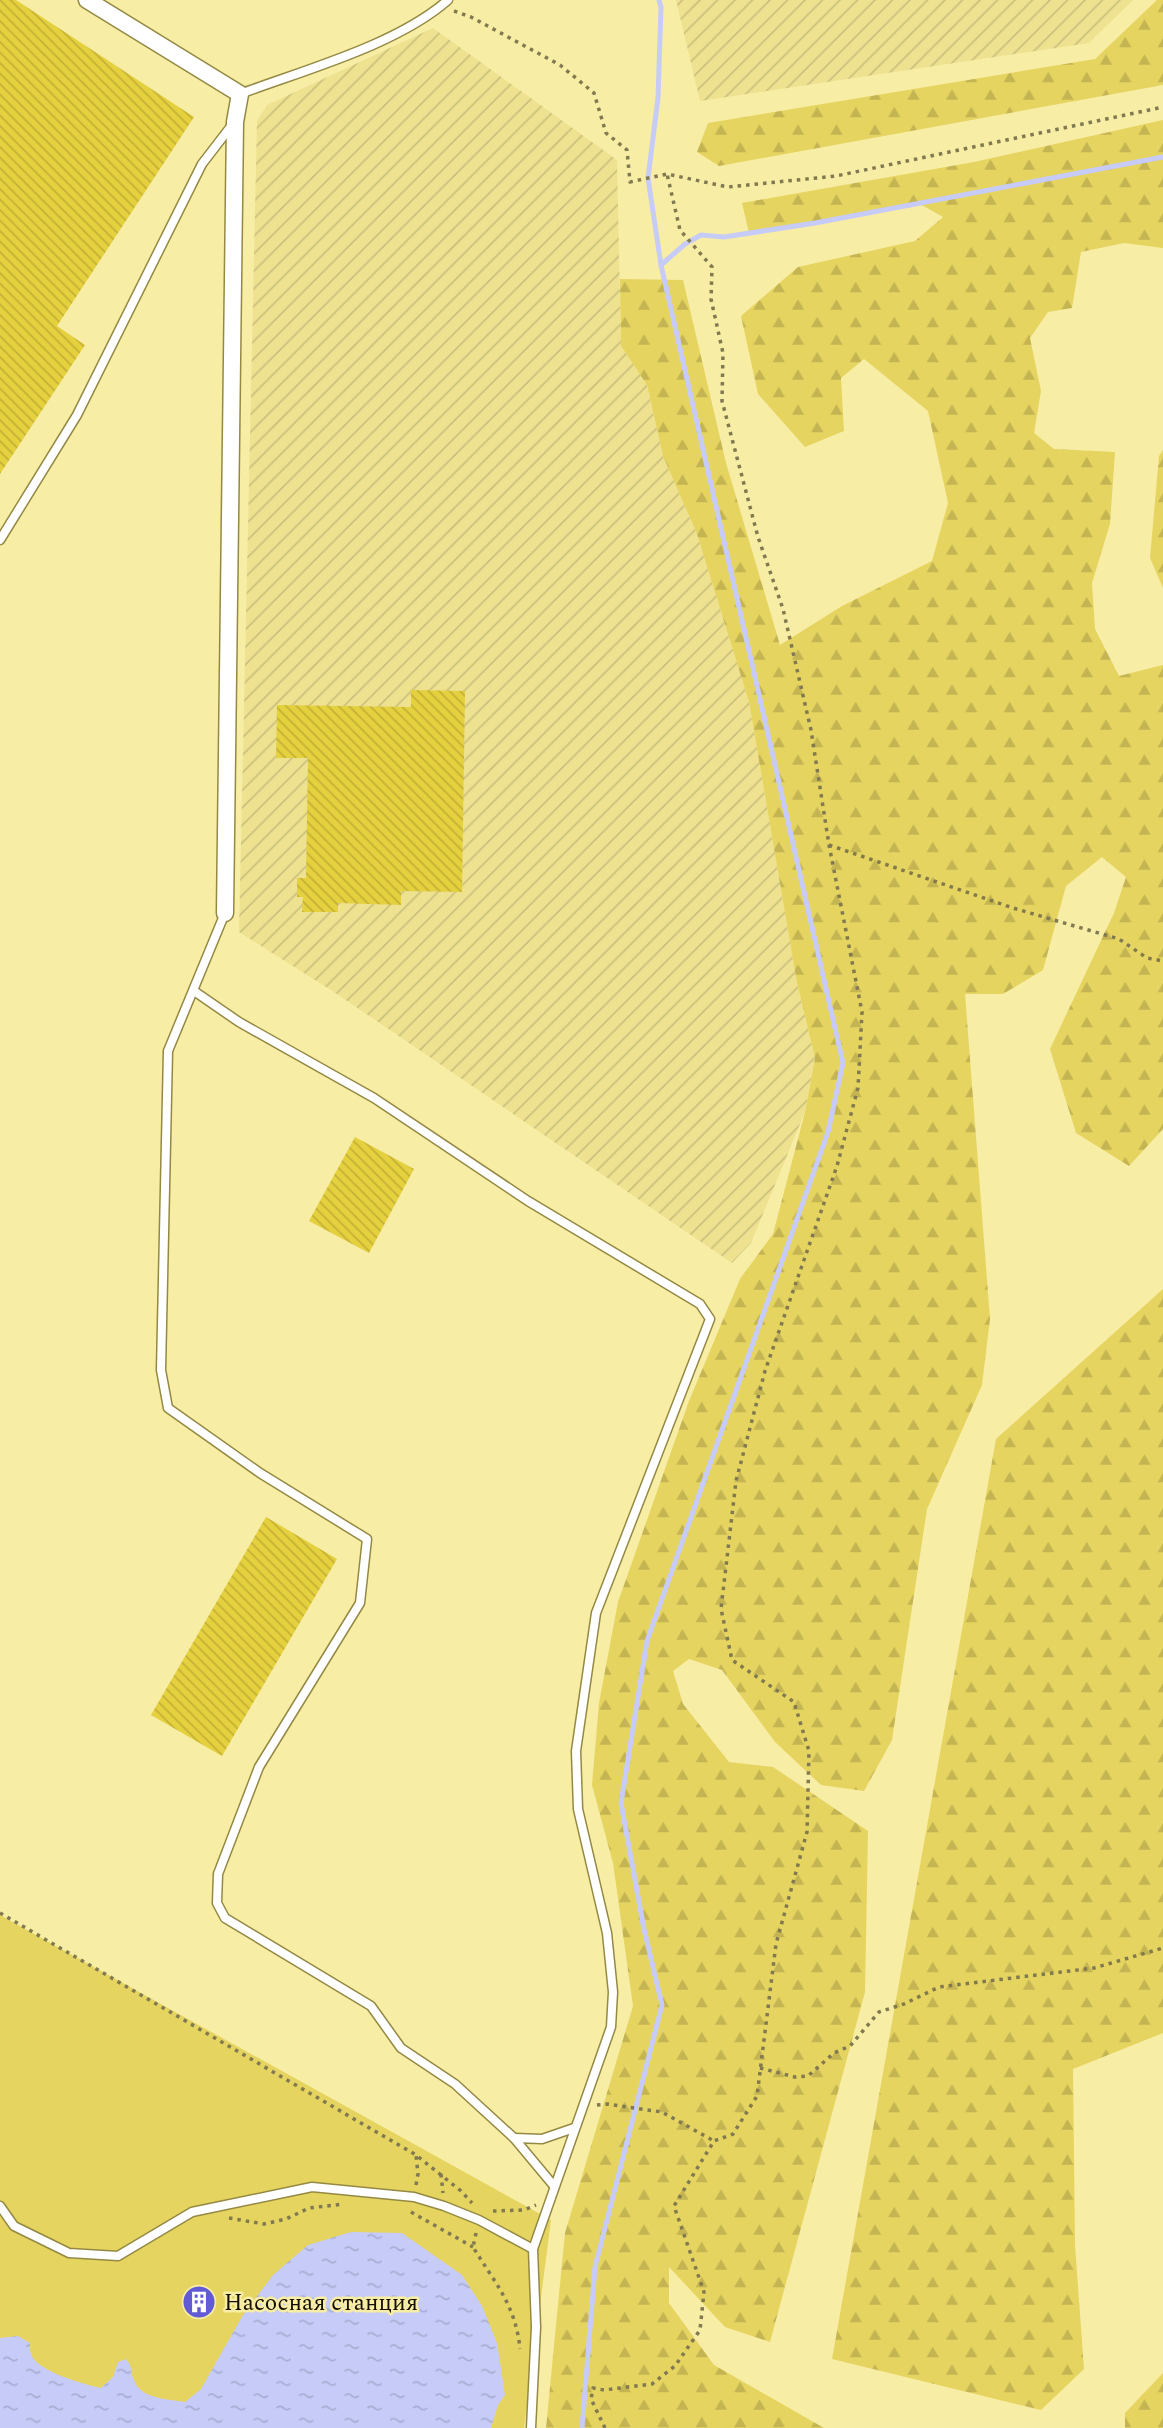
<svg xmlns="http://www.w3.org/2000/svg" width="1163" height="2428" viewBox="0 0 1163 2428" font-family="Spectral,serif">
	<defs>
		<pattern id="industrial-furrows" width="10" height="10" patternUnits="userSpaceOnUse" patternTransform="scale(1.75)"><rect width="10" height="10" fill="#eee291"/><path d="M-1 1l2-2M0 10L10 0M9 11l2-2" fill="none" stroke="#cbc17b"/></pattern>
		<pattern id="forest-firs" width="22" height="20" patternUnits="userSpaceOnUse" patternTransform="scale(1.75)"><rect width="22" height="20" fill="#e5d460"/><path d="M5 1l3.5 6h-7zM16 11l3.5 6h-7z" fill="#c4b552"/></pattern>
		<pattern id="water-ripples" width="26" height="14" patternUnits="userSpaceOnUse" patternTransform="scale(1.75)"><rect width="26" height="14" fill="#c6cbf8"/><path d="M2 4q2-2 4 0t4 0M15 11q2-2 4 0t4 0" fill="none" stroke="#a9add3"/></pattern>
		<pattern id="building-back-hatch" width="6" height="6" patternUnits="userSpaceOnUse" patternTransform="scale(1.75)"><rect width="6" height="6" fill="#e5d03e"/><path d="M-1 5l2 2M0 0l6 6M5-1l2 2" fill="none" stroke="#c4b135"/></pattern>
	</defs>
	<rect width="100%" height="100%" fill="#f8eda4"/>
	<g fill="url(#industrial-furrows)">
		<polygon points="676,0 1133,0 1089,43 700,101"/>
		<polygon points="433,28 617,160 621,346 647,385 663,456 697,534 749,702 797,983 815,1058 805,1112 751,1243 732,1263 337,994 239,932 257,121 267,105"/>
	</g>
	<polygon fill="#e5d460" points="0,1915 551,2220 524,2428 0,2428"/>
	<g fill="url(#forest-firs)">
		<polygon points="1157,0 1163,0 1163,85 719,166 697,152 708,123 1095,59"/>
		<polygon points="1163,120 1163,248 1124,243 1081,252 1072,308 1048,312 1030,338 1041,391 1034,433 1054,449 1115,452 1110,524 1092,583 1095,629 1119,676 1163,665 1163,1129 1129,1166 1076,1133 1050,1049 1114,913 1126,877 1102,857 1066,886 1043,970 1003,994 965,994 990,1319 982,1385 927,1509 892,1740 864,1791 821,1785 775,1742 722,1670 689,1659 673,1671 683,1704 729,1762 773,1767 868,1831 865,1992 770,2342 725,2327 669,2267 669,2303 714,2365 824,2428 546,2428 565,2233 633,2006 613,1863 592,1785 599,1703 618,1602 689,1401 740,1279 773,1234 805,1112 815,1058 797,983 749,702 697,534 663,456 647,385 621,346 620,279 683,280 726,463 780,645 842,606 932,561 948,503 928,411 864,359 841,378 844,431 805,447 758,394 741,316 798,267 915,241 943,217 920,204 749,233 742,203 974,162"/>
		<polygon points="1163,450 1163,588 1150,558 1159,456"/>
		<polygon points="1163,1289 1163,2033 1073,2069 1075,2245 1084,2369 1041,2410 832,2359 996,1439"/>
		<polygon points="1163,2373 1163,2428 1125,2428 1125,2413"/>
	</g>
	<path fill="url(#water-ripples)" d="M351,2232L402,2233L462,2275L482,2306L497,2343L505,2395L498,2405L491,2428H0V2338L18,2336L30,2343C30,2346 30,2350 31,2354C37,2372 84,2384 101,2388L113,2377L118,2362L126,2359C133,2367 130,2371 134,2380C140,2399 168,2399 185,2402L201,2389L243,2315L273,2275L308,2245Z"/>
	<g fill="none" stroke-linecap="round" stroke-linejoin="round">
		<g stroke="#c6cbf8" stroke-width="5">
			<polyline points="661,265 685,244 701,235 724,237 815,223 1163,157"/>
			<polyline points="582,2428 595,2267 662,2005 644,1929 621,1803 647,1641 828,1132 843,1063 661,265 648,178 658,98 661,7 659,0"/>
		</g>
	</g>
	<g fill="url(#building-back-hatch)">
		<polygon points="0,0 16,0 194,117 57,326 85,345 0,474"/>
		<polygon points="411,690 465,691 462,892 401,891 401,905 338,903 338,912 302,912 303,897 297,897 297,878 306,878 308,758 276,758 277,705 411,707"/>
		<polygon points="355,1137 414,1169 369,1253 309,1221"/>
		<polygon points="266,1517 337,1559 222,1756 151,1715"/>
		<polygon points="200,2286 214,2301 199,2318 184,2303"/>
	</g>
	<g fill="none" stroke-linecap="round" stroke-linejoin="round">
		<defs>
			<g id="service">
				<path d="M240,94C304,70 397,45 448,0"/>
				<polyline points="0,540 77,415 202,164 232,125"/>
				<polyline points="225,913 168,1051 161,1370 168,1408 260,1473 367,1539 360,1603 259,1767 218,1874 217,1903 225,1918 371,2006 401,2048 455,2084 514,2138 554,2186"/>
				<polyline points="194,991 239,1022 374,1098 528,1201 700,1304 710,1319 596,1613 576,1751 578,1809 607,1933 613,1992 611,2027 533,2249 536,2327 531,2428"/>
				<polyline points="514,2138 542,2139 574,2128"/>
				<polyline points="0,2206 14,2226 69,2253 118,2256 192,2212 312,2187 414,2197 444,2206 479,2220 533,2249"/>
			</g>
			<polyline id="minor" points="87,0 240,94 235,122 225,913"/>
		</defs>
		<use href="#service" stroke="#948943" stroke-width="11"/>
		<use href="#minor" stroke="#948943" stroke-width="19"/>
		<g stroke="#81794f" stroke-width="3.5" stroke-dasharray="3.5 5" stroke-linecap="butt">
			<polyline points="454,11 471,17 560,65 594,93 606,133 627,150 630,182 667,174 728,187 836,176 1163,107"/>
			<polyline points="829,845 1013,908 1119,939 1147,958 1163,961"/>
			<polyline points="0,1913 416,2155 461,2191 472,2203"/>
			<polyline points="760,2068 795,2077 808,2076 834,2053 850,2046 879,2012 904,2004 939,1987 1094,1968 1163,1948"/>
			<polyline points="597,2105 607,2104 662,2112 714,2141"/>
			<polyline points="441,2174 443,2193"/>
			<polyline points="416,2185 418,2174 416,2155"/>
			<polyline points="493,2211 524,2210 536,2205"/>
			<polyline points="411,2212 473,2247"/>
			<polyline points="229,2218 264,2224 286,2219 309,2208 344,2204"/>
			<path d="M476,2233L473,2247C495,2283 516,2306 520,2349"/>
			<polyline points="605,2428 591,2399 593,2388 604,2390 652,2384 675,2366 700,2330 704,2292 674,2206 714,2141 733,2134 757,2096 776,1944 807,1832 809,1751 794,1702 732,1660 721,1609 736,1481 765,1371 837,1166 858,1088 862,1012 829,845 811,730 783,609 758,537 722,401 723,353 711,299 712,267 680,230 667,174"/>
		</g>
		<use href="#service" stroke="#fff" stroke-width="8"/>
		<use href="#minor" stroke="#fff" stroke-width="16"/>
	</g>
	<defs>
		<symbol id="building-disc" viewBox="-11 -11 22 22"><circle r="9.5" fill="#625bd4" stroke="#f8eda4"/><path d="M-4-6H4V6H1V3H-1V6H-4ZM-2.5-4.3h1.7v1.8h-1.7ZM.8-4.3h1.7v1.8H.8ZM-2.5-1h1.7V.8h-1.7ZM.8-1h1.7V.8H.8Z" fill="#fff"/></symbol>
	</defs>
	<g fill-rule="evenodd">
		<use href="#building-disc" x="180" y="2283" width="38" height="38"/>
	</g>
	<g text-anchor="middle" stroke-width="5" stroke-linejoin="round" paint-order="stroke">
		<g font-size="23" fill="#130e00" stroke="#f8eda4" text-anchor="start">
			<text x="224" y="2310">Насосная станция</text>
		</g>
	</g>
</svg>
